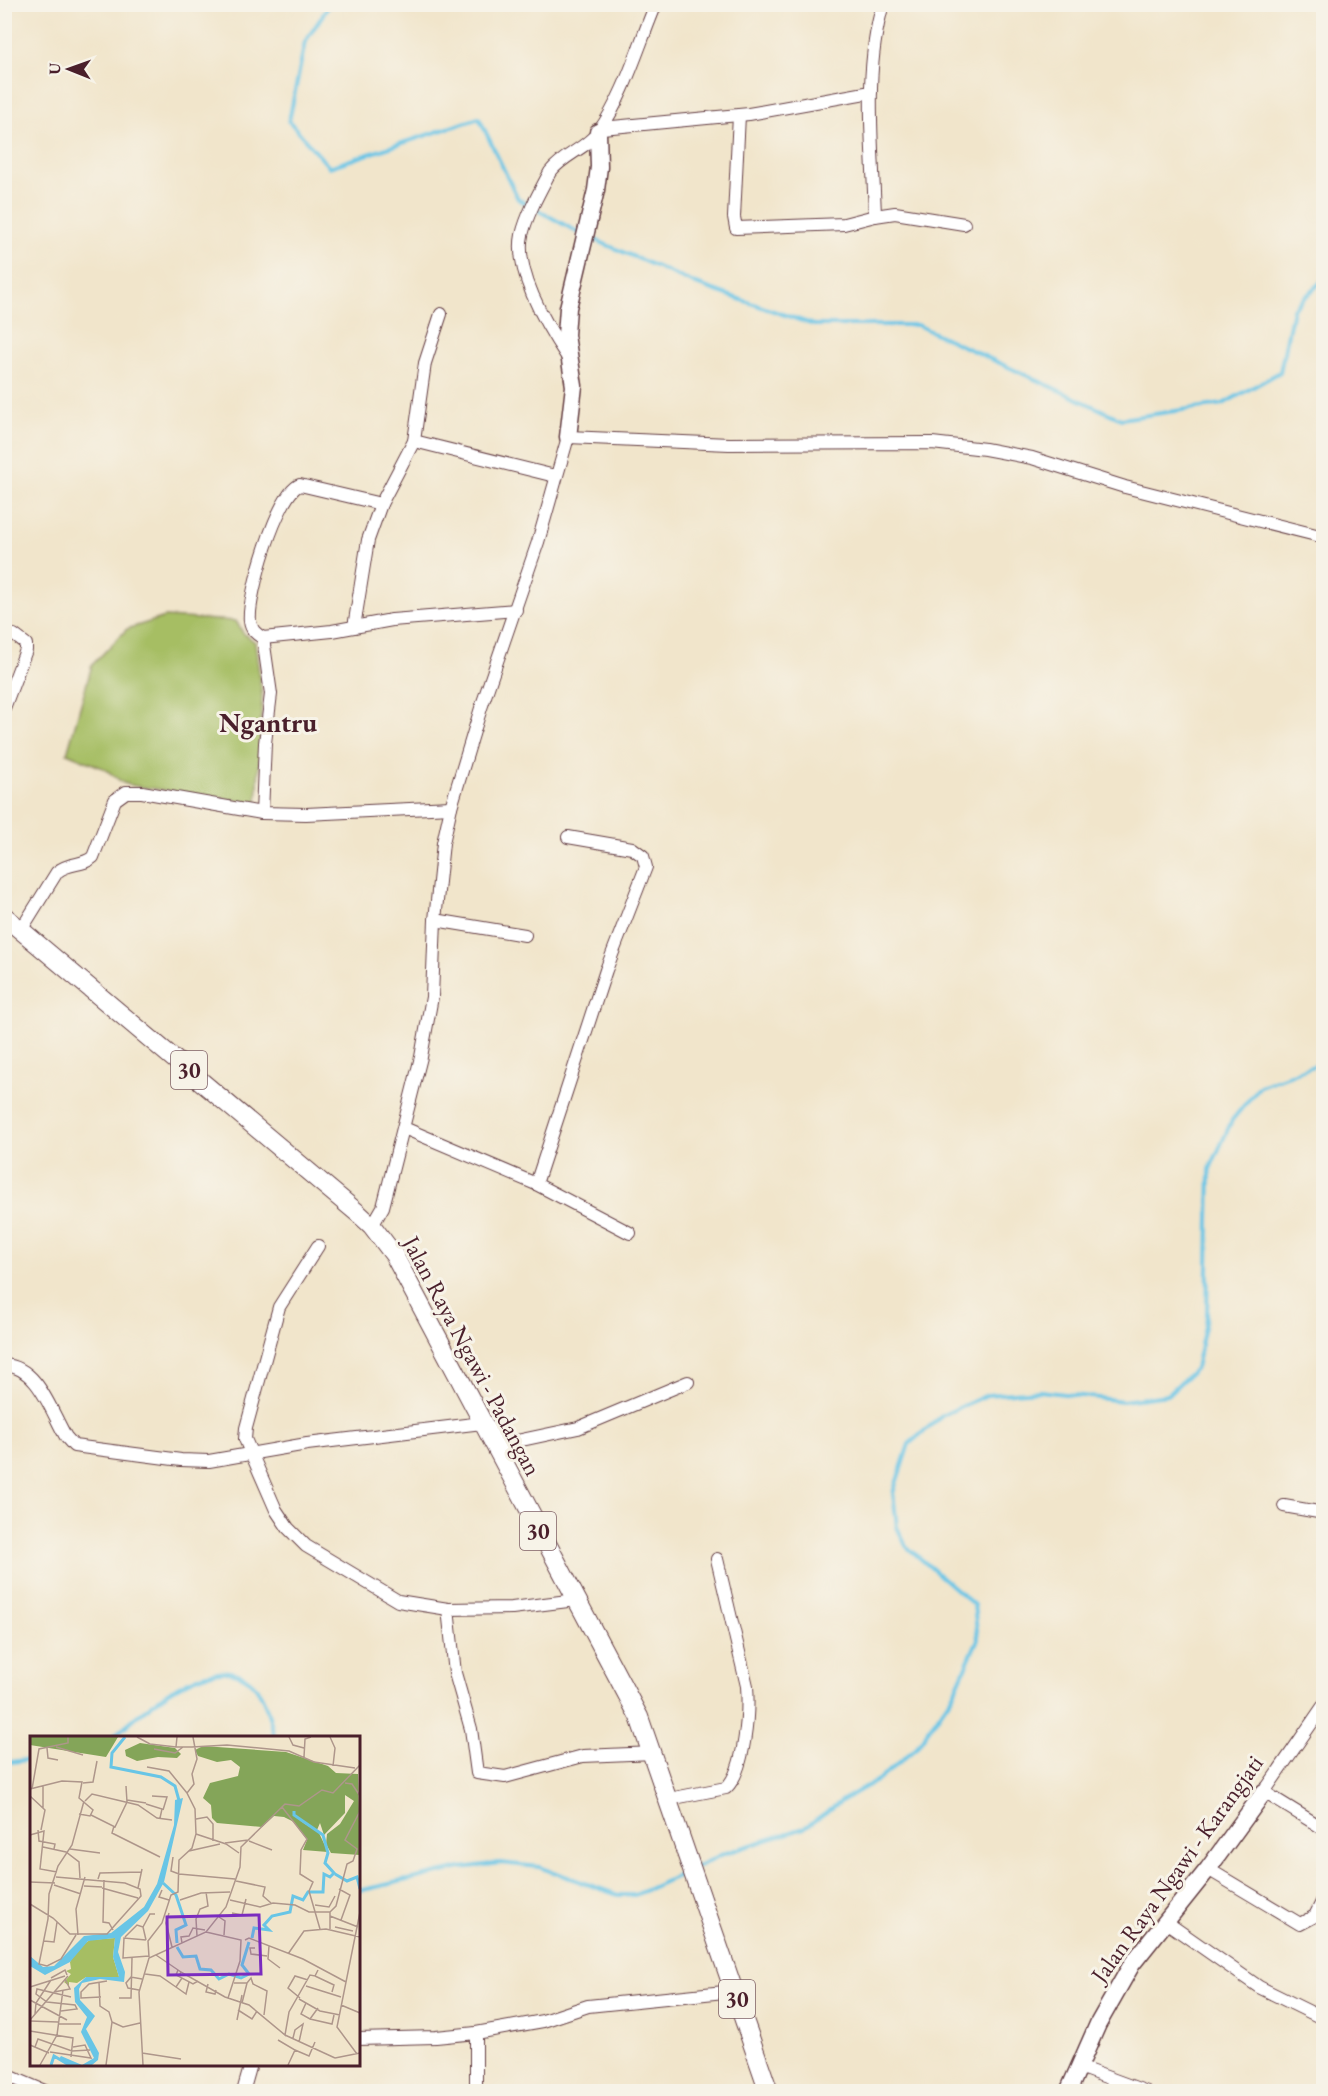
<svg xmlns="http://www.w3.org/2000/svg" width="1328" height="2096" viewBox="0 0 1328 2096" font-family="'EB Garamond',serif">
	<rect width="100%" height="100%" fill="#f7f3e8"/>
	<filter id="ink" filterUnits="userSpaceOnUse"><feTurbulence type="fractalNoise" baseFrequency=".0167" numOctaves="2"/><feDisplacementMap in="SourceGraphic" scale="12" xChannelSelector="R" yChannelSelector="G"/><feConvolveMatrix kernelMatrix="1 2 1 2 8 2 1 2 1" color-interpolation-filters="sRGB"/></filter>
	<filter id="wash" filterUnits="userSpaceOnUse"><feTurbulence type="fractalNoise" baseFrequency=".008" numOctaves="4" result="noise"/><feDisplacementMap in="SourceGraphic" scale="24" xChannelSelector="R" yChannelSelector="G"/><feGaussianBlur stdDeviation="1.35" result="paint"/><feColorMatrix in="noise" values="0 0 0 0 0 0 0 0 0 0 0 0 0 0 0 0 0 1.4 0 .05"/><feComposite in="paint" operator="in"/></filter>
	<g filter="url(#wash)">
		<rect width="100%" height="100%" fill="#f1e5cb"/>
		<polygon fill="#a6be63" stroke="#786e47" stroke-width="1.5" points="165,617 236,621 243,633 255,642 262,696 257,806 235,800 135,786 123,783 105,769 67,753 92,665 127,629"/>
		<g fill="none" stroke-linecap="round" stroke-linejoin="round">
			<g stroke="#68c5e6" stroke-width="4">
				<polyline points="330,4 305,42 289,121 329,167 479,118 518,199 581,234"/>
				<polyline points="591,238 696,284 814,325 917,325 1121,419 1223,404 1280,372 1293,309 1324,279"/>
				<path d="M112,1738C144,1709 228,1632 262,1697C268,1709 271,1725 275,1738"/>
				<polyline points="4,1763 32,1759"/>
				<polyline points="696,1867 723,1854 804,1828 843,1800 881,1778 916,1748 954,1693 978,1639 974,1605 906,1546 897,1527 893,1493 909,1444 943,1415 987,1395 1040,1391 1123,1401 1167,1395 1196,1368 1207,1317 1210,1169 1232,1120 1260,1086 1324,1062"/>
				<polyline points="358,1891 461,1868 500,1863 539,1867 618,1895 635,1895 687,1872"/>
			</g>
		</g>
	</g>
	<g filter="url(#ink)">
		<g fill="none" stroke-linecap="round" stroke-linejoin="round">
			<defs>
				<g id="minor">
					<path d="M739,115L734,217L736,228L844,224L875,216C873,147 863,72 883,4"/>
					<polyline points="602,128 749,114 871,92"/>
					<polyline points="875,216 895,213 964,224"/>
					<path d="M568,358C548,328 514,273 522,235C527,214 540,191 550,172C564,154 586,149 599,131C624,97 639,44 656,4"/>
					<polyline points="414,441 555,476"/>
					<polyline points="354,627 368,540 381,504 414,441 425,363 441,314"/>
					<polyline points="4,633 14,635 26,644 26,650 4,708"/>
					<polyline points="263,638 332,631 392,620 516,610"/>
					<path d="M262,813L265,743L271,694L263,638C256,634 251,630 250,621C247,597 278,492 300,485L381,504"/>
					<polyline points="435,920 525,935"/>
					<path d="M21,930L57,872C70,861 82,867 93,857L115,800L126,792H142L262,813L306,814L451,807"/>
					<polyline points="404,1128 536,1184 630,1233"/>
					<polyline points="536,1184 606,970 646,867 643,856 632,848 568,837"/>
					<polyline points="372,1226 383,1207 421,1057 432,997 435,920 443,843 451,807 481,708 538,542 568,437 729,444 932,443 985,449 1032,458 1125,487 1324,537"/>
					<polyline points="318,1246 279,1307 246,1428 245,1439 276,1510 288,1528 306,1546 398,1601 448,1609 455,1673 471,1729 477,1773 505,1777 583,1756 654,1753"/>
					<path d="M4,1365C38,1366 51,1412 66,1437L74,1446L181,1460L209,1461L307,1444L482,1423"/>
					<polyline points="493,1446 578,1428 688,1382"/>
					<polyline points="1284,1506 1324,1513"/>
					<polyline points="448,1609 512,1608 576,1600"/>
					<polyline points="1324,1705 1264,1792 1324,1829"/>
					<path d="M669,1799L726,1788C745,1770 749,1712 747,1686L717,1559"/>
					<polyline points="1208,1869 1300,1924 1315,1916 1324,1898"/>
					<polyline points="1166,1922 1259,1987 1324,2019"/>
					<polyline points="476,2033 476,2092"/>
					<polyline points="358,2039 436,2037 476,2033 543,2021 588,2006 734,1991"/>
					<polyline points="1079,2067 1147,2092"/>
					<polyline points="4,2074 47,2092"/>
					<polyline points="243,2092 251,2064"/>
				</g>
				<g id="major">
					<polyline points="568,437 574,386 566,335 568,308 596,190 599,167 598,132"/>
					<polyline points="1068,2092 1098,2024 1132,1964 1208,1869 1264,1792"/>
				</g>
				<polyline id="highway" points="4,916 359,1214 372,1226 394,1255 639,1717 769,2092"/>
			</defs>
			<use href="#minor" stroke="#633d43" stroke-width="14"/>
			<use href="#major" stroke="#633d43" stroke-width="19"/>
			<use href="#highway" stroke="#633d43" stroke-width="20"/>
			<use href="#minor" stroke="#fff" stroke-width="12"/>
			<use href="#major" stroke="#fff" stroke-width="16"/>
			<use href="#highway" stroke="#fff" stroke-width="18"/>
		</g>
	</g>
	<g text-anchor="middle" stroke-width="6" stroke-linejoin="round" paint-order="stroke">
		<g fill="#f7f3e8" stroke="#7e5f64" stroke-width="1.5">
			<rect x="171" y="1051" width="36" height="38" rx="4.5"/>
			<rect x="520" y="1512" width="36" height="38" rx="4.5"/>
			<rect x="719" y="1980" width="36" height="38" rx="4.5"/>
		</g>
		<g font-size="22" font-weight="bold" fill="#4a1f2b">
			<text x="189" y="1078">30</text>
			<text x="538" y="1539">30</text>
			<text x="737" y="2007">30</text>
		</g>
		<g font-size="24" fill="#4a1f2b" stroke="#f7f3e8">
			<text transform="translate(472 1356) rotate(62)" y="8">Jalan Raya Ngawi - Padangan</text>
			<text transform="translate(1177 1869) rotate(-54)" y="8">Jalan Raya Ngawi - Karangjati</text>
		</g>
		<g font-size="27" font-weight="bold" fill="#4a1f2b" stroke="#f7f3e8">
			<text x="268" y="732">Ngantru</text>
		</g>
	</g>
	<g transform="translate(30 1736)">
		<rect width="330" height="330" fill="#f1e5cb"/>
		<path d="M85,202L83,221L89,241H56L47,247L39,246V250L34,246L41,238L36,235L41,233L40,226L49,211L60,204Z" fill="#a6be63"/>
		<path d="M0,1H88L76,21L0,9ZM110,7L145,12L151,18L147,22L128,21L107,25L96,20L95,14ZM173,10L256,16L298,30L306,37L328,38L330,119L301,117L296,108L297,98L310,88L324,65L315,59V77L294,99L290,87L287,94L269,84L289,97L298,116L273,114L277,104L264,86L254,81L244,80L232,91L187,87L182,82L181,69L173,62L180,47L208,40L210,31L201,24L187,26L168,20L165,14Z" fill="#84a559"/>
		<path d="M153,62L134,146L118,175L91,201L88,216L95,236L94,246L70,243L52,247L49,253L50,264L65,280L56,293L69,317L68,324L62,329H37L29,323L31,320L52,329L64,322L51,296L57,281L45,266L44,252L56,241H89L83,221L85,202L58,205L40,226L15,239L0,230V220L13,231L24,230L54,200L81,197L114,171L127,148L144,89L145,64Z" fill="#68c5e6"/>
		<path fill="none" stroke="#68c5e6" stroke-width="3" d="M95,1L82,17L81,31L131,41L145,50L150,68M305,138L317,145L327,141L330,153M133,147L146,159L156,189L146,194L147,207M222,202L224,192L239,194L234,189L242,180L260,176L263,160L273,164L278,156H293L294,138L300,141L304,137L295,127L298,117L293,99L264,79V75M147,211L153,221L166,220L170,233L181,234L189,243L199,238L211,242L219,238L212,229L219,206M21,329L24,320L39,329"/>
		<path fill="none" stroke="#ae968b" stroke-width="1.5" d="M107,1L120,8L146,11M147,1L146,11H162M259,1L263,9L274,12M300,1L305,12L303,30M26,11L53,19M162,11L197,9L259,15L284,26L325,32M17,12L18,22L28,24M124,13L145,17L153,11M274,21L275,3L281,1M117,31L139,35L157,57M53,47L63,46L67,25M315,47L322,48L330,60M0,53L32,45L52,46L49,62L63,74L60,80L49,78M2,53L9,13L38,7V1M0,60L15,74L11,94M122,60L137,61L133,74M97,64L116,67M55,65L62,58L108,69L127,82L142,84M116,68L132,73L130,82M252,71L277,103L271,114L270,138L283,146L279,155L290,193M13,72V50M61,79L85,91L97,66L96,50M166,83L177,81L183,88V105M84,90L82,97L130,121M8,94L9,105L25,108L24,113M166,98L196,108L209,117M0,99L14,95L10,133L27,136M219,105L242,114M195,107L218,104M13,111L36,116L49,126L50,142M40,113L70,117M159,115L190,108M143,121L141,135L149,138M149,138L205,143M68,143L70,137L111,136M74,144L73,186L79,187L83,194M206,145L235,151L233,160L241,167M0,146L25,147M24,149L51,158M54,150L72,151M72,152L108,162M108,152L112,133M309,153L320,159L311,184M132,154L129,161L139,164M150,164L171,157L200,156M200,164L230,171L243,167L265,169L279,176H300M0,168L23,182L40,198H77L111,160L110,153L95,147L26,141M285,169L299,171L305,160M139,177L136,187L142,211M202,177L212,179L216,163M300,180L328,191M189,181L195,185L194,199M305,191L323,195M300,193V176L306,170L317,128L323,125L327,113L315,104L330,75M176,196L211,204L210,225L198,262M46,199L31,223L17,230L9,228L18,183L19,158L28,130L42,109L54,65M48,199L46,173L55,141M167,200L166,183L170,173L178,170L176,156M95,201L107,189L113,191M116,204L94,202L93,222L119,220M116,204L113,191L120,178H125M215,204L219,202L273,223L316,246M14,205L24,206L27,186M152,207L151,201L159,200L163,192L175,194M239,210L238,223L250,232M225,212H220L221,218L237,220M258,218L274,195L296,193L330,201M126,219L151,236M119,221L118,205L132,187L141,159L148,156L149,124L162,112L166,98L165,73L157,57L164,48L162,38L167,23L163,1M148,234L146,239L163,248L168,245M115,238L130,240L146,251L152,242M149,240L151,236L195,261L219,269L255,299L259,276L280,239L285,240L288,234M285,240L304,249L302,256M21,242L35,234L37,239M69,246L70,270L79,276L82,286L76,329M204,247H217L221,242L223,248L237,255L234,279M178,248L176,256L185,258L186,254M276,250L311,261M0,251L35,240M146,251L156,258L159,246M109,254L98,252L96,247L101,241L112,243M24,256L40,253L35,243M71,261L51,262V256L59,248L77,245M89,262H101L102,222M270,262L258,252L265,240L278,244M269,263L290,275L310,279M0,264L37,284M212,267L217,247M276,267L271,278L280,283L288,272M311,269L330,277M208,274L222,283L227,275M31,275L47,273L45,269L17,266L6,258L7,253L41,261M5,278L6,267L21,244M280,283L302,288L304,279M0,284L38,240M207,284L212,259M0,285L28,286M82,286L93,291L110,287M29,288H51M0,295L43,302L41,321M255,299L305,322M263,302L265,294L273,288L269,306M248,304L265,314L258,329M0,309L19,317M5,311L8,303L42,315L60,314M265,314L279,320L285,306M20,316L61,322L55,309L43,311M112,317L151,323M327,318L307,291L330,176M305,322L330,317M10,329L27,299L33,254M113,329L109,256L119,222L176,196L196,171L210,131L211,111L255,68L269,70L292,54L303,57L330,29"/>
		<path fill="#7b2cbf" fill-opacity="0.15" stroke="#7b2cbf" stroke-width="3" d="M229,179L231,238L138,239L137,181Z"/>
		<rect width="330" height="330" fill="none" stroke="#4a1f2b" stroke-width="3"/>
	</g>
	<rect width="1328" height="2096" fill="none" stroke="#f7f3e8" stroke-width="24"/>
	<g transform="translate(69 69) rotate(271)" stroke="#f7f3e8" stroke-width="4.5" paint-order="stroke">
	<path d="M0-4.5L10 22L0 15L-10 22Z" fill="#4a1f2b"/>
	<text y="-9" font-size="16" font-weight="bold" text-anchor="middle" fill="#4a1f2b">U</text>
	</g>
</svg>
